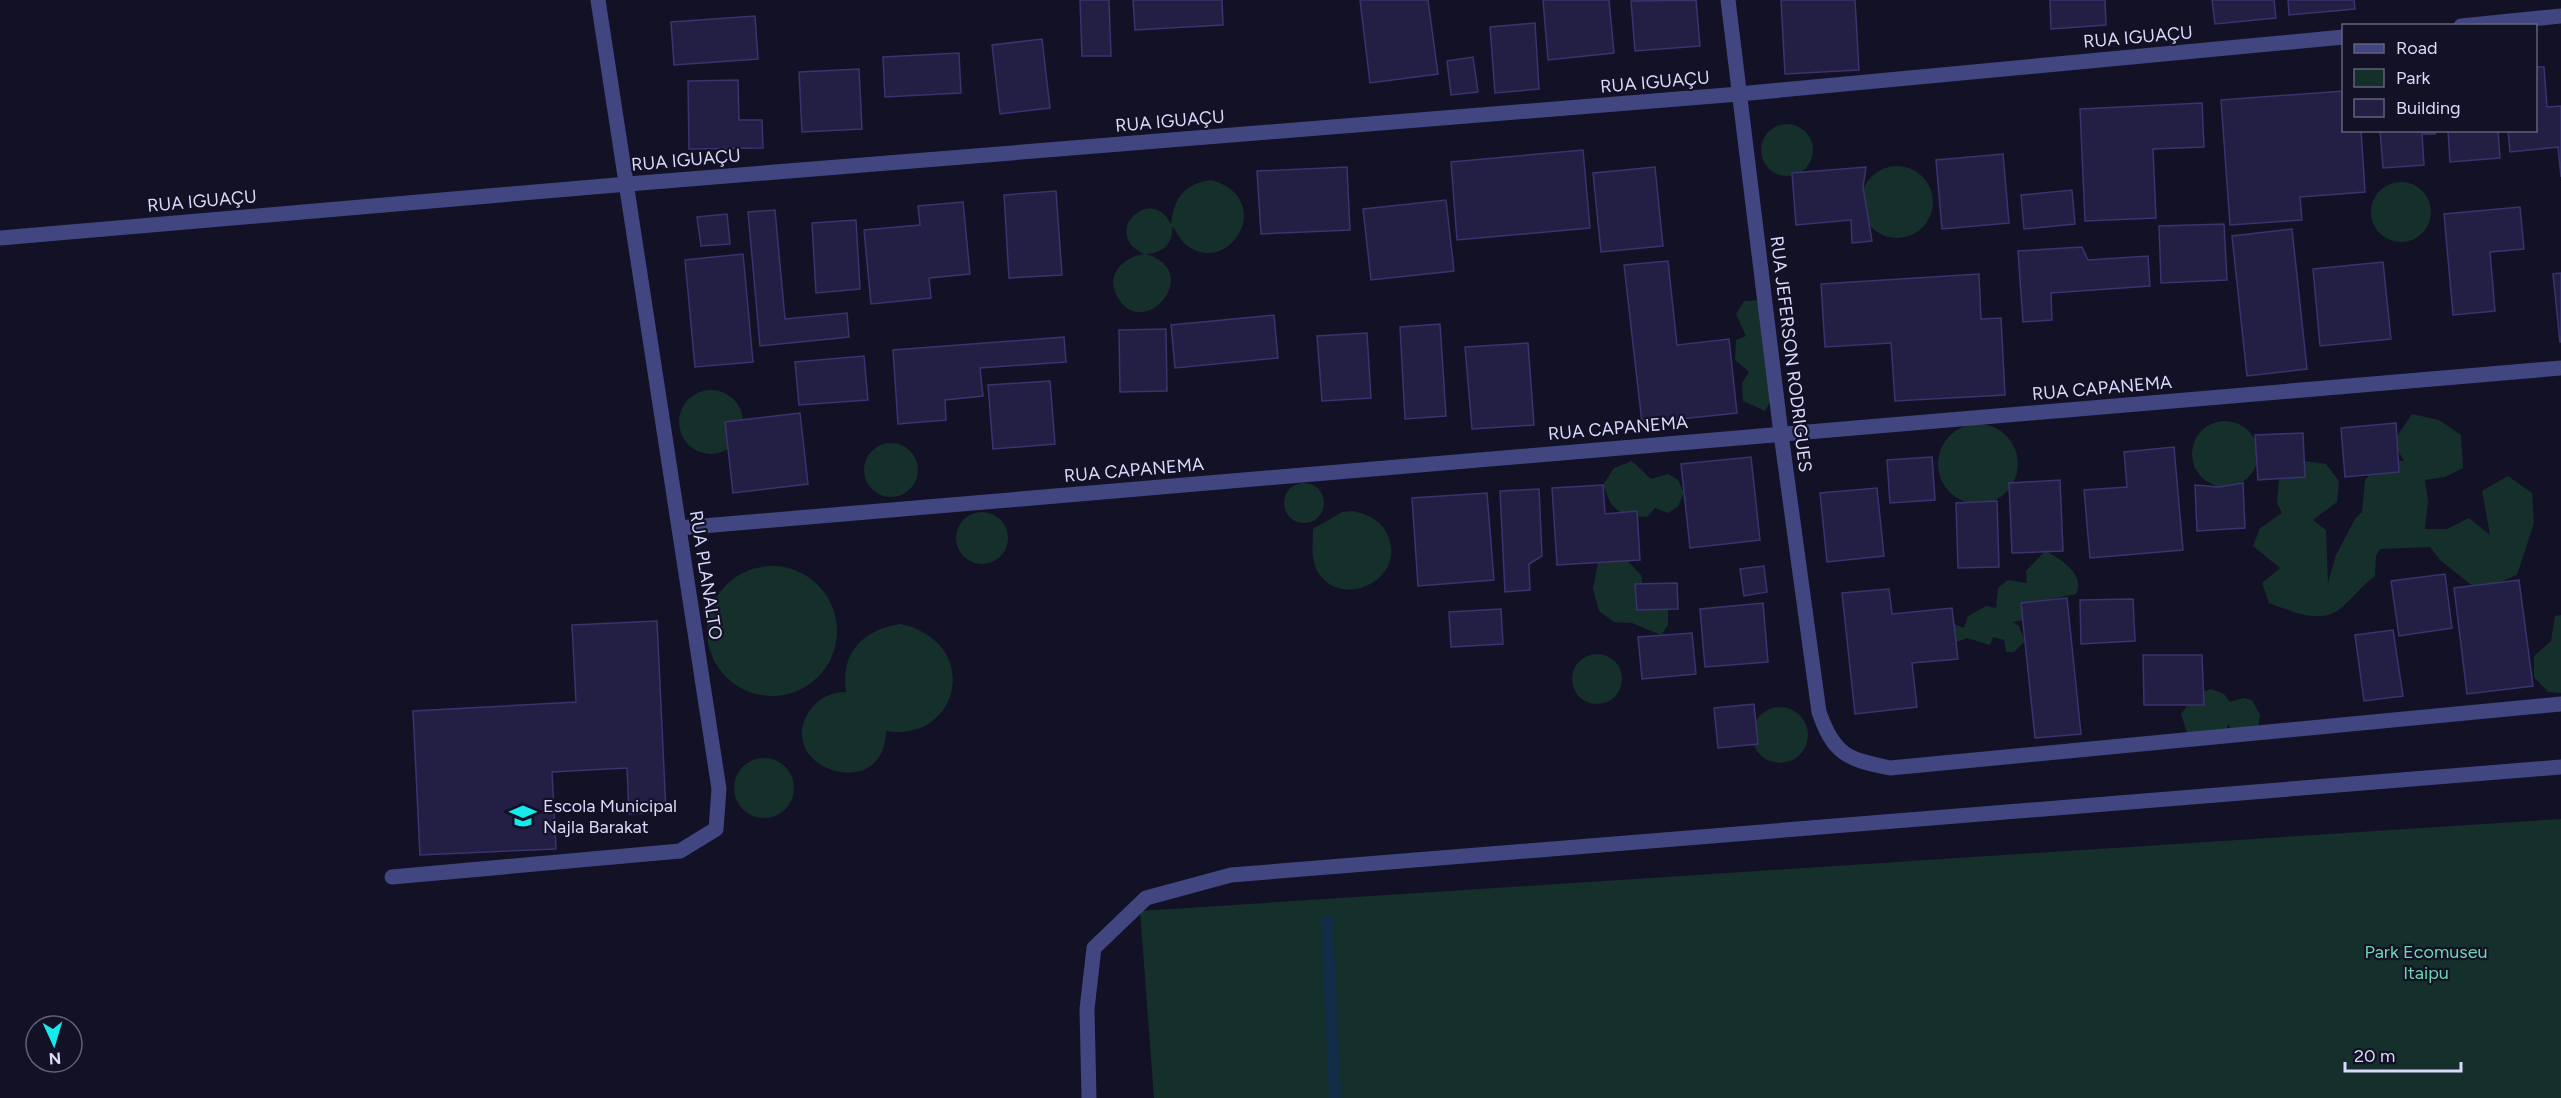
<svg xmlns="http://www.w3.org/2000/svg" width="2561" height="1098" viewBox="0 0 2561 1098" font-family="Figtree,sans-serif">
	<rect width="100%" height="100%" fill="#131125"/>
	<g fill="#152f2b">
		<circle cx="1787" cy="150" r="26"/>
		<circle cx="1897" cy="202" r="36"/>
		<path d="M1211,180C1278,198 1229,280 1185,244C1179,239 1177,232 1172,226C1174,243 1163,253 1146,254C1206,272 1142,344 1117,296C1105,274 1124,257 1144,254C1100,234 1150,183 1171,224C1174,198 1184,184 1211,180Z"/>
		<circle cx="2401" cy="212" r="30"/>
		<polygon points="1761,300 1772,399 1765,411 1743,401 1742,383 1749,372 1735,360 1736,340 1746,336 1736,314 1744,301"/>
		<circle cx="711" cy="422" r="32"/>
		<path d="M2412,414L2439,420L2461,435L2463,468L2445,477L2425,480L2428,501L2425,529H2447L2469,518L2490,535L2482,491L2508,476L2532,493L2534,523L2517,575L2479,591L2440,560L2430,547L2380,549L2376,556L2375,576C2362,585 2347,605 2337,611C2316,624 2289,610 2269,603L2262,583L2280,568L2253,546L2260,528L2282,513L2277,503L2279,479L2304,461L2326,464L2339,481L2337,502L2313,520L2326,530L2328,583L2336,555L2355,519L2362,512L2365,480L2380,461H2404L2393,442Z"/>
		<circle cx="2225" cy="454" r="33"/>
		<circle cx="1978" cy="464" r="40"/>
		<circle cx="891" cy="470" r="27"/>
		<polygon points="1632,461 1651,479 1668,474 1678,480 1684,493 1678,506 1668,513 1655,508 1647,517 1624,516 1611,504 1603,485 1614,468"/>
		<circle cx="1304" cy="503" r="20"/>
		<path d="M1353,511C1369,515 1383,521 1389,538C1405,584 1334,612 1315,566C1311,554 1313,541 1313,529L1342,512Z"/>
		<circle cx="982" cy="538" r="26"/>
		<path d="M2045,551C2060,558 2086,575 2076,594L2046,600L2029,619L2013,622L2019,626L2025,641L2014,652H2006L2004,640L1993,637L1990,645L1967,638L1949,645L1948,621L1964,628L1968,616L1986,606L1996,608L1998,588L2008,580L2027,583L2026,571Z"/>
		<polygon points="1621,554 1641,575 1644,592 1668,609 1668,625 1661,635 1632,623 1614,622 1599,611 1593,589 1598,563"/>
		<circle cx="772" cy="631" r="65"/>
		<polygon points="2561,615 2561,693 2548,692 2534,677 2534,656 2551,641 2555,616"/>
		<path d="M901,624C983,643 960,743 886,731C885,806 771,768 810,710C819,698 831,692 846,692C840,652 864,629 901,624Z"/>
		<circle cx="1597" cy="679" r="25"/>
		<polygon points="2211,689 2224,694 2230,702 2243,698 2252,700 2260,715 2257,733 2234,734 2228,724 2223,738 2187,732 2181,714 2195,695"/>
		<circle cx="1780" cy="735" r="28"/>
		<circle cx="764" cy="788" r="30"/>
		<polygon points="2561,819 2561,1098 1154,1098 1140,911"/>
	</g>
	<g fill="none" stroke-linecap="round" stroke-linejoin="round">
		<polyline stroke="#132c47" stroke-width="12" points="1327,921 1335,1098"/>
	</g>
	<g fill="#231f44" stroke="#39336e" stroke-width="1.5">
		<polygon points="1080,0 1109,0 1111,56 1082,56"/>
		<polygon points="1133,0 1222,0 1223,25 1135,30"/>
		<polygon points="1360,0 1428,0 1438,74 1370,83"/>
		<polygon points="1543,0 1609,0 1614,53 1548,60"/>
		<polygon points="1696,0 1700,46 1635,51 1631,1"/>
		<polygon points="1781,0 1855,0 1859,70 1785,74"/>
		<polygon points="2050,0 2105,0 2106,25 2051,29"/>
		<polygon points="2212,0 2274,0 2276,18 2215,24"/>
		<polygon points="2288,0 2354,0 2355,9 2289,15"/>
		<polygon points="755,16 758,59 674,65 671,22"/>
		<polygon points="1535,23 1539,89 1495,93 1490,27"/>
		<polygon points="1042,39 1050,108 1000,114 992,45"/>
		<polygon points="959,53 961,93 885,97 883,57"/>
		<polygon points="1473,57 1478,92 1451,95 1447,61"/>
		<polygon points="2536,67 2544,67 2547,107 2561,106 2561,177 2558,147 2510,152 2508,130 2536,130"/>
		<polygon points="859,69 862,129 802,132 799,72"/>
		<polygon points="738,80 739,120 762,120 763,148 689,149 688,81"/>
		<polygon points="2344,91 2344,130 2361,130 2365,192 2300,197 2302,220 2230,225 2221,100"/>
		<polygon points="2202,103 2204,147 2153,149 2156,218 2085,221 2080,109"/>
		<polygon points="2380,130 2435,130 2435,134 2422,134 2424,165 2383,168"/>
		<polygon points="2448,130 2498,130 2500,158 2450,162"/>
		<polygon points="1583,150 1590,228 1457,240 1451,162"/>
		<polygon points="2003,154 2009,223 1942,229 1936,160"/>
		<polygon points="1347,167 1350,230 1261,234 1257,171"/>
		<polygon points="1655,167 1663,246 1601,252 1593,173"/>
		<polygon points="1866,167 1863,187 1872,241 1852,243 1851,220 1796,225 1792,173"/>
		<polygon points="2072,190 2075,224 2024,229 2021,195"/>
		<polygon points="1056,191 1062,275 1009,278 1004,195"/>
		<polygon points="1446,200 1454,271 1371,280 1363,209"/>
		<polygon points="963,202 970,274 929,278 931,298 871,304 864,230 920,225 918,206"/>
		<polygon points="2520,207 2524,249 2490,252 2495,311 2453,315 2444,214"/>
		<polygon points="775,210 785,319 847,313 849,337 760,346 748,212"/>
		<polygon points="727,214 730,244 701,246 697,217"/>
		<polygon points="856,220 860,289 816,293 812,223"/>
		<polygon points="2224,224 2227,280 2161,283 2159,226"/>
		<polygon points="2292,229 2307,369 2247,376 2232,236"/>
		<polygon points="2082,247 2088,260 2148,256 2150,286 2051,293 2052,320 2023,322 2018,251"/>
		<polygon points="743,254 753,362 695,367 685,260"/>
		<polygon points="1668,261 1677,345 1729,339 1737,413 1642,423 1624,265"/>
		<polygon points="2383,262 2391,339 2320,346 2313,269"/>
		<polygon points="2561,273 2561,342 2560,342 2553,274"/>
		<polygon points="1979,274 1981,319 2001,318 2005,395 1895,401 1891,343 1825,347 1821,284"/>
		<polygon points="1274,315 1278,358 1175,368 1171,325"/>
		<polygon points="1440,324 1446,416 1405,419 1400,327"/>
		<polygon points="1166,329 1167,391 1120,392 1119,330"/>
		<polygon points="1367,333 1371,398 1322,401 1317,336"/>
		<polygon points="1064,337 1066,362 980,368 983,396 945,400 946,420 898,424 893,350"/>
		<polygon points="1528,343 1534,425 1472,429 1465,347"/>
		<polygon points="864,356 868,400 799,405 795,362"/>
		<polygon points="1050,381 1055,444 993,449 988,385"/>
		<polygon points="800,413 808,484 733,493 725,422"/>
		<polygon points="2396,423 2399,472 2345,477 2341,428"/>
		<polygon points="2303,433 2305,477 2258,480 2255,435"/>
		<polygon points="2174,447 2183,550 2090,558 2084,490 2127,487 2124,452"/>
		<polygon points="1751,457 1760,540 1690,548 1681,464"/>
		<polygon points="1932,457 1935,500 1890,503 1887,460"/>
		<polygon points="2060,480 2063,551 2012,553 2009,483"/>
		<polygon points="2243,483 2245,528 2197,531 2195,485 2219,487"/>
		<polygon points="1603,485 1605,514 1637,511 1640,560 1557,565 1552,488"/>
		<polygon points="1877,488 1884,556 1827,562 1820,493"/>
		<polygon points="1539,489 1542,556 1529,564 1530,590 1505,592 1500,491"/>
		<polygon points="1487,493 1494,580 1418,586 1412,498"/>
		<polygon points="1997,501 1999,567 1958,568 1956,503"/>
		<polygon points="1764,566 1767,592 1744,596 1740,569"/>
		<polygon points="2445,574 2452,628 2399,636 2391,581"/>
		<polygon points="2519,580 2533,686 2467,694 2454,588"/>
		<polygon points="1677,583 1678,609 1637,610 1635,584"/>
		<polygon points="1889,589 1892,614 1952,608 1958,659 1912,663 1917,707 1855,714 1842,593"/>
		<polygon points="2067,598 2081,734 2035,738 2021,603"/>
		<polygon points="2133,599 2135,641 2081,644 2080,600"/>
		<polygon points="1763,603 1768,662 1705,667 1700,609"/>
		<polygon points="1501,609 1503,644 1451,647 1449,612"/>
		<polygon points="657,621 666,812 629,814 627,768 552,772 556,849 420,855 413,711 576,702 572,625"/>
		<polygon points="2393,630 2403,696 2364,701 2355,635"/>
		<polygon points="1692,633 1696,674 1642,679 1638,637"/>
		<polygon points="2143,655 2202,655 2204,705 2144,705"/>
		<polygon points="1754,704 1758,744 1718,748 1714,708"/>
	</g>
	<g fill="none" stroke-linecap="round" stroke-linejoin="round">
		<g stroke="#414580" stroke-width="15">
			<path d="M1728,0L1781,434L1819,712C1834,755 1847,759 1890,768L2561,704"/>
			<polyline points="2461,26 2561,16"/>
			<polyline points="0,238 628,184 1739,94 2344,37"/>
			<polyline points="679,528 2561,368"/>
			<polyline points="392,877 680,851 716,829 719,789 598,0"/>
			<polyline points="1089,1098 1087,1009 1094,948 1146,898 1231,875 2561,767"/>
		</g>
	</g>
	<defs>
		<symbol id="school-bare" viewBox="-9 -9 18 18"><path d="M0-5L7-2L0 1L-7-2ZM-4 1L0 2.5L4 1V4Q0 6-4 4Z" fill="#16eaea" stroke="#131125" stroke-width="2.5" paint-order="stroke"/></symbol>
	</defs>
	<g fill-rule="evenodd">
		<use href="#school-bare" x="504" y="797" width="38" height="38"/>
	</g>
	<g text-anchor="middle" stroke-width="4.5" stroke-linejoin="round" paint-order="stroke">
		<g font-size="18" fill="#d9d9fc" stroke="#131125">
			<text transform="translate(2138 37) rotate(-5)" y="6">RUA IGUAÇU</text>
			<text transform="translate(1655 82) rotate(-5)" y="6">RUA IGUAÇU</text>
			<text transform="translate(1170 121) rotate(-5)" y="6">RUA IGUAÇU</text>
			<text transform="translate(686 160) rotate(-5)" y="6">RUA IGUAÇU</text>
			<text transform="translate(202 201) rotate(-5)" y="6">RUA IGUAÇU</text>
			<text transform="translate(1791 354) rotate(83)" y="6">RUA JEFERSON RODRIGUES</text>
			<text transform="translate(2102 388) rotate(-5)" y="6">RUA CAPANEMA</text>
			<text transform="translate(1618 428) rotate(-5)" y="6">RUA CAPANEMA</text>
			<text transform="translate(1134 470) rotate(-5)" y="6">RUA CAPANEMA</text>
			<text transform="translate(706 575) rotate(81)" y="6">RUA PLANALTO</text>
		</g>
		<g font-size="18" fill="#d9d9fc" stroke="#131125" text-anchor="start">
			<text x="543" y="812">Escola Municipal<tspan x="543" dy="21">Najla Barakat</tspan></text>
		</g>
		<g font-size="18" fill="#6bd6b0" stroke="#131125">
			<text x="2426" y="958">Park Ecomuseu<tspan x="2426" dy="21">Itaipu</tspan></text>
		</g>
	</g>
	<rect x="2342" y="24" width="195" height="108" fill="#131125" stroke="#62617b" stroke-width="1.5"/>
	<rect x="2354" y="44" width="30" height="9" fill="#414580" stroke="#62617b" stroke-width="1.5"/>
	<text x="2396" y="54" font-size="18" fill="#d9d9fc">Road</text>
	<rect x="2354" y="69" width="30" height="18" fill="#152f2b" stroke="#62617b" stroke-width="1.5"/>
	<text x="2396" y="84" font-size="18" fill="#d9d9fc">Park</text>
	<rect x="2354" y="99" width="30" height="18" fill="#231f44" stroke="#62617b" stroke-width="1.5"/>
	<text x="2396" y="114" font-size="18" fill="#d9d9fc">Building</text>
	<g transform="translate(54 1044) rotate(176)"><circle r="28" fill="#131125" stroke="#62617b" stroke-width="1.5"/>
	<path d="M0-4.5L10 22L0 15L-10 22Z" fill="#16eaea"/>
	<text y="-9" font-size="16" font-weight="bold" text-anchor="middle" fill="#d9d9fc">N</text>
	</g>
	<path d="M2345 1062v9h116v-9" fill="none" stroke="#d9d9fc" stroke-width="3"/>
	<text x="2354" y="1062" font-size="18" fill="#d9d9fc" stroke="#131125" stroke-width="4.5" paint-order="stroke">20 m</text>
</svg>
